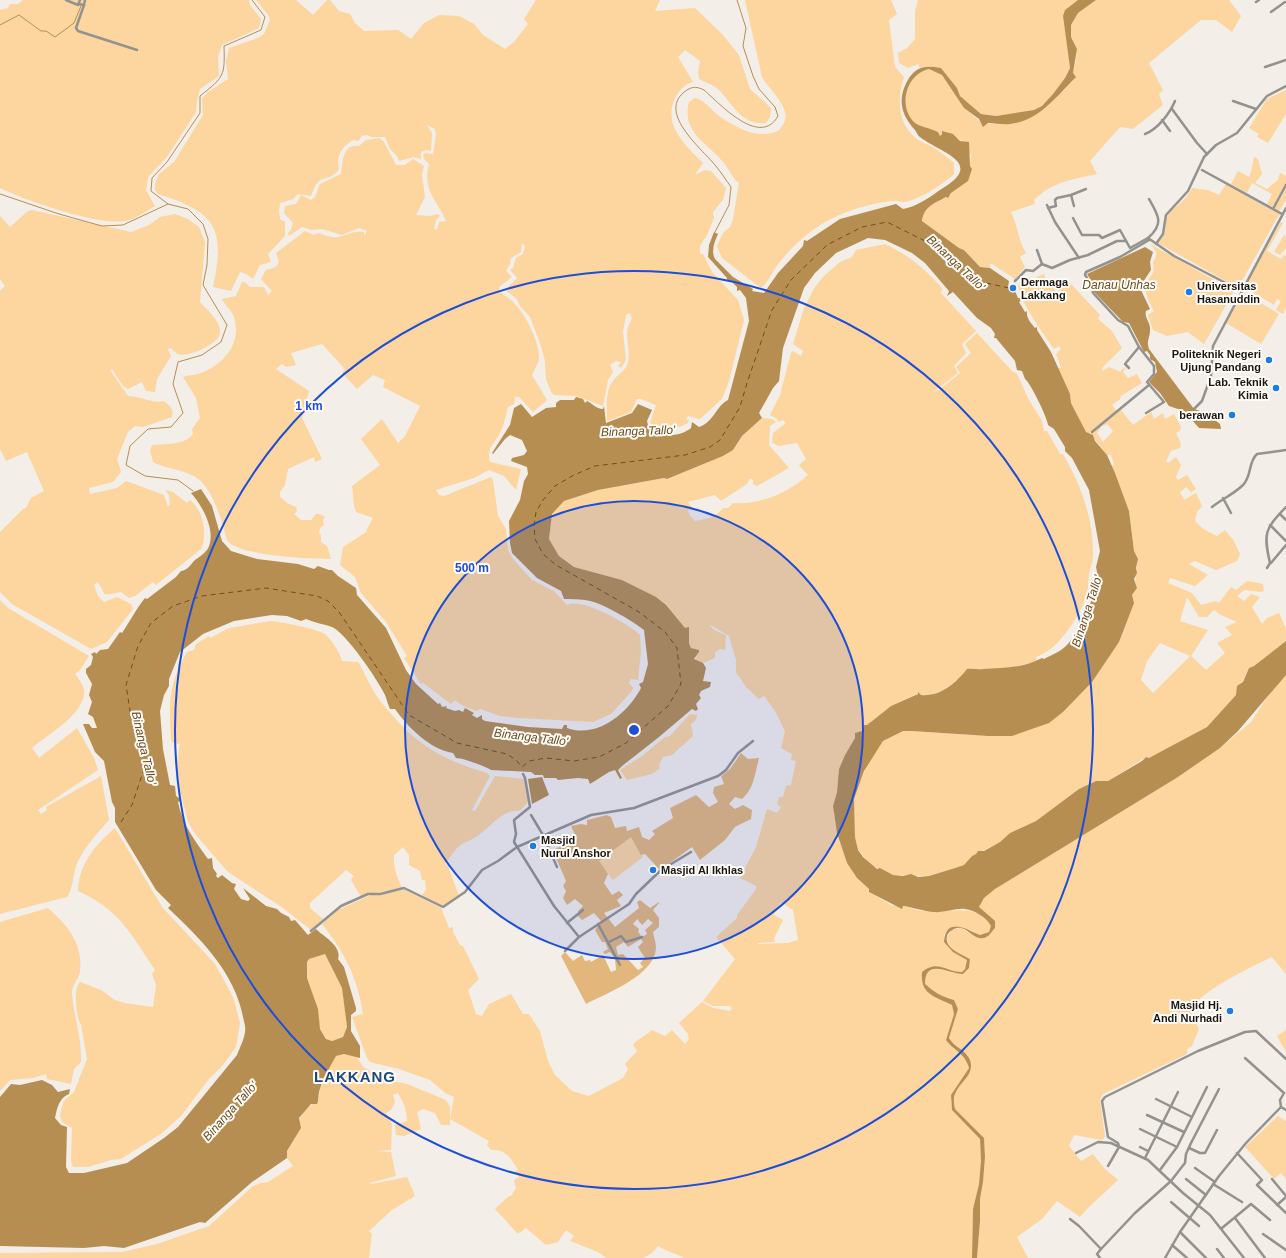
<svg xmlns="http://www.w3.org/2000/svg" width="1286" height="1258" viewBox="0 0 1286 1258" font-family="Arial,sans-serif">
	<rect width="100%" height="100%" fill="#f3eee7"/>
	<g fill="#fcd59f" fill-rule="evenodd">
		<path d="M23,0H249L250,5L261,19L259,28L222,45L218,57L219,76L200,89L197,101L196,112L167,157L148,177L146,190L155,206C146,212 135,219 125,221C98,226 25,200 0,188V10L8,8L10,4H18Z"/>
		<path d="M256,0H296L313,15L327,0H330L339,11L350,14L355,23L364,31L398,30L411,39L424,23L439,15L459,16L474,24L483,35L505,49L514,42L528,24L524,19L536,0H660L655,11L695,8L722,34L739,55L750,89L771,108L770,117L766,123C742,126 733,104 718,89C713,85 705,82 699,79L698,72L700,61L685,50L678,57L693,82C675,87 666,112 675,129C681,142 693,153 703,163L695,175L705,170L711,171L726,188L723,200L713,212L714,218L707,235L700,246V254H703L712,272L738,300L744,320L729,381L722,399L700,419L688,416L686,419L689,420L688,423C674,430 663,431 650,423L656,405L641,399H637L631,412L607,421C607,410 605,390 613,381C617,375 625,371 627,365C633,350 621,333 632,319L630,313L626,315L623,332L626,360L621,368L618,366L621,362L616,361L610,365L613,372L608,380L603,406L576,396L554,395L551,392L546,379L545,361L540,343L530,317L520,306L517,299L505,290L517,278L510,270L513,268L516,258L523,254L525,246L522,243L521,252L511,258L510,264L506,271L512,277L499,287V290C503,296 509,297 513,302C524,312 540,342 539,358C539,362 534,370 532,375L547,400L533,412L519,397H515L514,404L508,407C506,415 504,423 501,431C495,443 486,448 490,462L521,469L516,490L504,476L489,470L474,478L436,490L439,495L444,496L491,477L493,480L498,516L506,529L508,550L513,559L532,580L554,591L567,605C581,597 629,624 640,635L641,651L638,680L631,679L629,683L633,688L631,692L611,714L593,722L518,718L500,716L480,709L477,711C470,709 461,706 455,700L451,704L423,683L421,684L404,658L407,656L386,622L361,593L355,577L340,565L343,547L365,533L373,518L356,512C352,502 354,495 352,486L380,465L361,439L382,419L398,443L405,436L420,406L383,387L385,380L373,375L357,389L342,373L345,369L322,344L291,353L296,365L286,367L282,364L276,369L309,391L302,418L322,459L315,462L314,457L288,469L285,485L280,492V497L287,503L296,507L297,511L294,514L301,520H311L316,514H320L325,517L323,520L324,525L320,528L319,533L321,535V542L327,546L331,559C312,559 236,556 227,540C225,535 224,529 223,525C218,510 212,493 201,481C187,469 168,470 153,462L150,450L152,445C164,444 186,445 193,434L192,429L200,418L196,398L183,377C189,375 196,375 201,373C225,364 242,342 234,317C232,310 225,306 222,299L236,296L242,282H245L250,287H264L268,295L272,291L261,279L266,270L276,267L279,262L276,253L305,231L313,235L319,233C343,244 344,230 364,232V236L367,231L359,228L342,235L322,229L312,230L302,227L289,236L288,233L291,230L293,223L284,213L285,206L296,204L301,195L311,200L315,197L320,184L341,174C343,162 342,144 359,146L366,140L380,138L384,142L396,165H405L413,159L424,166L422,175L425,197L416,215L430,216L438,214L440,216L436,220L434,229L437,230L439,222L446,221C437,199 422,192 429,164L424,159L423,155L426,153L433,154L436,135L435,129L427,125L432,133L431,151L426,150L421,152V159L414,157L399,161L397,156L390,149L385,137H371L367,135L362,136L358,141L353,140C341,148 336,155 339,169C328,185 320,169 311,196L298,194L293,199L280,203L279,211L280,219L285,222V236L268,254L271,262L260,265L253,279L246,274L240,272L231,291L213,287C226,227 215,212 158,194L155,190V183L159,174L174,162L203,115L202,98L208,92L228,79L226,61L229,48L258,38L264,34L270,20L268,15Z"/>
		<path d="M745,0H891L897,14L889,20L895,67L904,77C897,98 897,124 917,139C921,142 926,144 931,146C939,151 946,156 954,163V174C943,184 918,201 903,202C900,202 897,200 894,201C879,201 849,210 835,217C813,227 794,244 779,263C772,272 769,281 761,288L722,258L717,246L723,233L730,227L733,219L739,183C732,178 730,170 724,163C708,143 681,133 689,102L695,98C706,101 710,109 719,116C735,127 756,139 775,132C779,131 780,129 782,126C795,110 769,90 762,77Z"/>
		<polygon points="918,0 1078,0 1065,10 1063,16 1070,67 1065,78 1053,94 1042,106 1034,110 996,116 981,114 960,96 957,88 941,68 927,66 920,68 918,64 908,68 899,63 898,53 907,48 915,39 915,11"/>
		<path d="M1096,0H1229L1241,16L1232,32L1216,20H1201L1149,63L1163,90L1159,94L1163,105L1133,129L1120,127L1090,161L1097,174C1074,179 1052,182 1034,200L1035,204L1011,212C1018,226 1018,240 1026,253L1020,257L1025,267L1015,279L992,264H990V268L980,267L964,250L959,248L922,221C924,205 938,201 951,195V193L968,181L971,156L966,142C957,140 952,133 942,132V134L940,136L938,132C931,128 918,127 913,121C898,104 907,74 929,69L942,75L964,108L983,124H1008L1025,120L1046,108L1066,88L1073,73L1076,61L1077,49L1071,37V25L1078,13Z"/>
		<polygon points="1286,90 1286,114 1268,143 1257,137 1259,134 1249,128 1267,99"/>
		<polygon points="1254,157 1258,159 1262,174 1255,183 1267,189 1278,180 1280,173 1286,176 1286,184 1273,207 1267,204 1272,194 1252,183 1247,193 1231,184 1238,171 1249,177 1251,172"/>
		<path d="M1226,184L1273,211L1286,189V200L1278,213L1280,215L1277,218L1238,288L1158,243C1170,231 1163,222 1169,214C1176,205 1187,200 1192,188L1208,190L1219,195Z"/>
		<path d="M32,210L131,232L149,225L160,217L175,214L188,219L199,227L205,242L200,302C207,310 221,321 220,333C219,344 188,358 178,354C176,353 173,350 171,348L168,349L171,356L157,379L155,392L146,391L142,382L128,389L123,386L112,369L110,370L128,396C141,396 152,404 164,401C170,406 174,409 172,417L143,427L135,426L128,432L117,459L121,472L113,482L89,488L90,494L117,488L126,481L164,495L168,507L170,504L169,495L165,490L173,492L187,503L190,500C203,510 208,535 201,549L156,585L153,582L135,596L129,598L121,592C96,597 109,594 97,582L94,585L98,596L104,602L117,597L131,604L133,609L107,642L91,649L12,604L0,592V532L23,509L26,508L31,498L44,491L27,452L6,461L0,449V291L5,286L0,279V216L10,227L28,211Z"/>
		<polygon points="1281,222 1283,223 1267,251 1281,259 1284,255 1286,256 1286,308 1283,314 1276,310 1281,301 1277,299 1274,305 1244,287"/>
		<polygon points="1284,235 1286,237 1286,248 1280,255 1274,252"/>
		<path d="M885,244C910,256 924,268 942,288L941,293L976,331L962,344L966,353L954,366L958,373L932,393L940,389L960,373L956,367L971,353L965,344L977,333L1012,371L1017,374L1029,400L1042,421L1044,431H1047L1060,454H1063C1081,485 1094,520 1093,556C1093,562 1090,568 1089,574C1088,580 1089,586 1087,592C1084,606 1076,619 1068,630C1058,643 1051,651 1036,657L1037,660L1035,662L1005,669H972L945,689L929,696L921,695L919,693L891,706L873,720L855,738L845,755L839,769L837,792L833,806L837,833L847,863L857,878L869,889V892L893,906L897,905L899,907L907,906C931,921 976,896 992,926L989,932L980,935L970,930L954,926L944,935L947,945L967,960L965,969L962,972C946,972 938,959 922,972C920,994 935,996 952,1005L954,1014L946,1040C954,1051 965,1053 969,1068L951,1095L952,1110L980,1139L981,1161L979,1184L973,1209L972,1258H684C676,1253 667,1252 658,1246L652,1253L643,1258H606L598,1252L570,1241L574,1236L566,1230L558,1242L546,1245L526,1228L518,1234L495,1209L509,1196H511L516,1188L514,1180L519,1177L515,1171L518,1170C510,1157 506,1149 491,1150L487,1145L489,1141L450,1119L454,1097L445,1093L430,1080L399,1069L370,1062L367,1058L352,1017L363,1014C357,976 345,953 322,924L338,910L371,895L405,890L441,908L449,928L453,927V932L460,945L463,946L479,979L468,990L476,1014L482,1016L489,1004L511,994L523,1014H529L540,1031L548,1061L555,1075L572,1091L589,1096L623,1078L628,1069L625,1064L637,1051L633,1045C638,1038 646,1036 652,1030L665,1036L672,1030L685,1044L689,1039L688,1034L679,1023L702,1002L713,1008L730,1011L732,1008L729,1006H713L703,1001L735,959L716,937L737,918V915L756,889V886L740,878L756,847L767,809L777,813L781,807L777,804L779,797H783L786,786L791,785L796,761L791,760L792,754L781,748L785,731L775,711L764,696L759,699L746,687L736,672V660L729,636L709,624L714,630L726,635L725,650L720,649L715,652V658L703,663L695,661L699,650L691,648L685,628L660,600L622,580L574,567L559,556L549,539L552,514L564,501L598,490L664,478L667,479L723,456L733,450L742,436L762,418L772,419L776,422L770,426L769,445L789,468L757,486L753,484V480L750,478L747,484L721,501L715,495L688,502L693,509L688,510L689,514L695,521C706,519 717,517 723,508H728L733,503C760,505 788,493 808,475L799,465L806,459L797,443L778,446L772,442L773,433L786,423L783,420L778,422L777,419L770,415L780,395L791,353L793,351L801,356L803,351L793,344L804,308L815,287L824,276L840,262L852,257L856,250ZM781,902L793,910L798,940L788,943L758,944V943L775,942L774,938L783,920L774,915Z"/>
		<path d="M1150,244L1234,291L1204,344L1188,332L1167,336L1153,330L1148,315L1154,311C1150,303 1143,292 1147,283C1151,273 1155,276 1153,262C1159,254 1156,250 1150,244Z"/>
		<path d="M1044,274L1046,281L1060,295L1062,292L1058,290L1063,284L1066,285L1070,283L1100,315L1098,319L1112,331L1122,348L1102,368V371L1109,367L1121,372V370L1126,367L1123,372L1128,378L1137,374L1142,383L1121,396L1120,399L1112,405L1117,412L1121,410L1133,425L1151,412L1154,419L1163,413L1165,419L1174,414L1181,427L1180,431L1176,433L1181,444L1180,448L1171,451L1166,461L1168,463L1176,457L1181,465L1176,477L1178,480L1187,475L1196,489L1191,492L1186,487L1180,492L1184,500L1196,493L1202,506L1197,512L1195,521C1201,528 1208,532 1217,536L1225,530L1234,541L1240,554L1237,561L1216,570L1195,561L1189,564L1208,575L1195,586L1170,578L1168,583L1192,593L1201,605L1216,601L1219,603L1231,587L1236,590L1247,581L1263,584L1264,591L1261,592L1244,590L1237,596L1244,601L1251,594L1260,597L1252,607L1262,624L1267,618L1279,613L1286,629V641L1254,666L1249,668L1236,695L1207,727L1160,752L1149,758L1146,757L1108,781L1079,789L1036,821L1010,833L1000,842L972,856L964,865L929,876L893,875L872,866L858,850L855,837L854,799L868,762L883,741L903,731H912L988,736H1012L1063,712L1077,697L1119,642L1132,606V595L1137,588C1132,576 1142,564 1134,551L1129,511L1112,466L1114,464L1111,455H1107L1091,434L1086,433L1071,403V398L1058,368H1061L1056,354L1061,349L1059,346L1054,349C1046,338 1014,294 1019,283L1028,277L1033,279ZM1107,424L1113,431L1103,442L1097,433L1102,426ZM1187,597L1199,617H1207L1214,610L1219,614L1237,622L1225,627L1232,635L1217,643L1225,653L1206,670L1191,656L1208,630L1180,621ZM1160,643L1190,656L1153,693L1141,680L1147,661Z"/>
		<polygon points="1244,293 1279,314 1261,344 1226,323"/>
		<path d="M0,600L8,608L89,656L80,670L75,674C78,678 83,684 84,690C86,714 48,734 32,748L39,758L77,728L94,758L98,770L38,810L41,814L47,810L46,807L101,776L109,820C97,833 86,846 78,861C73,870 73,891 67,897L0,914Z"/>
		<path d="M271,621C282,622 319,629 326,635C333,642 339,651 342,661L358,662C366,675 372,691 381,702C414,743 437,758 487,773L490,776L472,810L475,811L495,776L524,779L528,802L520,811C503,808 489,829 476,837C470,841 463,842 457,848C452,854 450,858 445,864L448,866L459,896L442,907L422,895L426,890L425,880H422L420,871L409,865V855L403,847L394,855C393,867 397,877 402,888C388,891 374,892 361,897L351,880L354,876L346,870L310,903V908L323,919L311,930L283,908L228,872L196,835L188,822L180,791L177,763L180,744L173,743L171,740C169,703 168,685 187,652L194,650L196,644L209,636L210,638L229,628Z"/>
		<path d="M1286,674V974L1272,957C1257,964 1191,995 1192,1012C1192,1017 1197,1024 1199,1029L1192,1046L1187,1049V1054L1103,1094L1100,1100L1105,1137L1102,1140L1074,1135L1069,1146L1081,1161L1093,1154L1104,1168L1118,1180L1088,1208L1080,1217L1057,1201L1042,1219L1017,1237L1028,1258H977L980,1221V1199L983,1182L985,1158L984,1138L955,1109C954,1104 953,1098 955,1094C960,1081 977,1074 969,1058C964,1049 954,1047 949,1038L958,1009L954,1000C942,997 934,992 925,984C925,957 949,974 963,974L969,968L970,959C959,953 948,950 947,937L952,930L961,928L976,937L983,938L995,928L979,907L984,898L995,889L1178,777L1220,748L1251,722L1274,687Z"/>
		<polygon points="690,714 697,715 696,720 691,724 693,736 672,755 663,757 659,765 660,768 652,774 627,780 620,770 642,756 665,737 670,736"/>
		<path d="M115,828L162,907L215,964L233,997L240,1023L236,1047L223,1065L208,1080L181,1116L162,1133L121,1159L111,1160L88,1167H73L71,1161L72,1128L62,1122L60,1115L62,1107L64,1101L74,1092L87,1059L81,1024C76,1019 73,988 80,982L101,990L115,1000L124,1003L153,1007L156,985L152,974L155,970C130,933 121,911 78,891C79,864 95,845 115,828Z"/>
		<polygon points="631,836 643,857 613,880 598,861"/>
		<path d="M48,908C67,925 83,943 80,971C79,979 71,986 72,994C74,1017 82,1039 81,1062L74,1069L71,1084L47,1079L46,1074L33,1078L10,1080L0,1091V922Z"/>
		<polygon points="325,954 342,988 347,1027 343,1037 332,1041 327,1039 320,1029 314,998 307,978 307,962 309,959"/>
		<polygon points="1286,1030 1286,1052 1277,1036"/>
		<path d="M344,1054L357,1057L363,1067L384,1079L407,1084L446,1100L450,1107V1125H441L435,1113L423,1109L417,1112L421,1129L404,1136L396,1135L395,1125L407,1121C407,1110 403,1102 398,1093L393,1095L395,1102L391,1110L386,1113L392,1124L391,1150L376,1151L391,1152L396,1176L369,1183L372,1184L407,1177L415,1196L392,1210L369,1231L372,1234L369,1258H0V1253L122,1252L157,1244L209,1226L253,1186L261,1183L268,1182L293,1166L287,1158V1152L301,1128L299,1120L306,1109L319,1100C318,1085 329,1069 336,1056Z"/>
		<polygon points="1278,1116 1286,1121 1286,1179 1281,1173 1274,1179 1245,1147"/>
	</g>
	<path fill="#e3b77b" fill-rule="evenodd" d="M741,753L748,759L759,758C755,773 754,789 742,799L735,797L729,804L735,809L743,805L752,810L751,819L735,827L725,840L700,860L692,847L660,870L645,854L641,855L631,837L599,861L608,874L604,883L612,895L619,891L623,895L617,900L621,906L604,913L615,927L639,908L637,902L640,900L650,908L659,902V903L653,910L659,918V927L653,932C654,937 656,943 656,948C655,975 607,993 586,1004L561,956L565,952L573,961L582,955L585,961L590,960L591,962L603,955L611,972L616,970L615,959L610,952L605,954L603,952L608,949L605,942H602L595,930L601,921L594,913L582,920L578,916V911L583,906L575,899L567,905L563,898L566,891L563,886L566,881L554,853L555,849L577,839L571,826L581,824L587,825V820L607,815L611,817L615,828L626,826L627,831L639,827L642,837L649,840L655,834L652,831L673,818L670,808L696,795L709,807L718,802L713,793L714,787L724,784L721,776L730,769ZM637,919L642,925L648,919L653,923L645,930L647,934L642,937L638,932L639,929L633,924ZM641,939L643,942L638,947L645,958L640,963L643,967L638,970L623,954L618,955L616,947L624,942L628,947Z"/>
	<g fill="#b78e52" fill-rule="evenodd">
		<path d="M1078,0H1096L1078,13L1071,25V37L1077,49L1073,73L1076,77C1057,96 1039,121 1010,124C1003,125 995,123 988,123L983,127L979,119L964,108L942,75L929,69C907,74 898,104 913,121C918,127 931,128 938,132L940,136L942,134V131L953,134L960,141L969,142L970,166L972,169L968,181L951,193L948,198L946,197C935,203 924,206 922,221L959,248L964,250L980,267L990,268L1009,281L1008,287L1011,291H1015L1018,298H1020L1021,301L1019,302L1025,312L1027,311C1026,318 1031,323 1035,328L1037,327V330L1051,352L1070,394L1071,403L1086,432L1093,435L1095,441L1107,455L1115,473L1129,511L1134,551L1138,559L1136,568L1137,573L1134,579L1137,588L1132,595L1134,603L1119,642L1092,682L1063,712L1049,723L1012,736H988L912,731H903L883,741L864,771L854,799L855,837L858,850L863,857L877,869L880,868L893,875L903,876L911,874L918,877L929,876L955,868L964,865L972,856L976,854L978,851H984L1000,842L1010,833L1036,821L1079,789L1096,781H1108L1142,761L1146,757L1149,758L1160,752L1207,727L1236,695L1237,686L1243,682L1249,668L1254,666L1286,641V675L1238,731L1220,748L1178,777L995,889L984,898L979,907L995,921V928C992,931 988,938 983,938C973,940 967,926 957,928C953,929 948,932 947,936C944,948 961,954 970,959L969,968L963,974C949,974 925,957 925,984C934,992 942,997 954,1000L958,1009L949,1038C954,1047 964,1049 969,1058C977,1074 960,1081 955,1094C953,1098 954,1104 955,1109L984,1138L985,1157L983,1182L980,1199V1221L977,1258H972L973,1209L979,1184L981,1161L980,1139L952,1110L951,1095L969,1068C965,1053 954,1051 946,1040L954,1014L952,1005C935,996 920,995 922,972C938,959 946,972 962,972L965,969L967,960L953,952L944,942C946,916 966,929 980,935L989,932L991,926C987,918 975,910 965,909C955,908 944,913 934,912C925,912 909,906 903,906L902,909L869,892V889L857,878L847,863L837,833L833,806L837,792L839,769L845,755L855,738V733L862,731L864,725H867L891,706L918,694V692L921,695C940,697 956,683 967,669C972,668 978,670 983,669C1004,668 1023,668 1042,658L1044,659C1051,655 1060,652 1066,646C1077,635 1098,597 1093,581L1098,577L1096,567L1100,551L1089,490L1072,458L1065,451V447L1054,429L1048,425C1048,419 1030,382 1025,379L1022,371L1017,370L1015,361L996,338H994L995,334L991,328L977,318L953,292L947,296L949,291L925,263L912,253L885,240L868,238L836,253L815,273L804,288L783,348L779,381L773,388L759,413L762,418L742,436L733,450L723,456L667,479L664,478L598,490L564,501L552,514L549,539L559,556L574,567L622,580L656,597L666,605L685,628L689,627V643L691,648L699,650V652L694,659L703,663L706,668L703,681L711,682L710,687L701,691L699,695L701,698L696,704L698,709L696,711L692,709L659,737L622,766L618,770L622,778L620,779L615,770L609,772L590,784L588,779L578,778L558,780L556,778H544L543,775H535L531,772L491,770C487,767 460,757 456,758L453,753C429,749 408,727 395,709H390C388,705 387,700 385,695C378,680 346,633 332,627C324,624 315,623 306,619L301,621L287,616L272,615L234,621L203,634L180,652L169,679V686L164,695L160,711L163,749L170,785L175,786L176,796L179,798L180,801L178,802C182,824 195,841 208,859L212,858L213,868L217,874L216,876L218,878L222,875L232,883L236,884L234,889L241,899L248,901L250,899L243,888L266,906L277,909L281,913L289,917L291,921L295,920L308,935L316,929C324,937 342,946 338,959L344,967L356,1008V1011L351,1015V1031L360,1046V1058L344,1054L336,1056C330,1067 322,1080 319,1092C318,1097 319,1100 317,1104H311L299,1118L301,1128L287,1151V1158L252,1182L205,1223L200,1222L124,1248L104,1246L84,1248L0,1246V1097L11,1084L20,1085L42,1080L52,1085L58,1092L70,1089L69,1094C59,1098 57,1108 55,1118L61,1125L67,1127L66,1167L69,1173H84L127,1163L164,1138L178,1127L237,1055C240,1047 244,1040 245,1032C246,1027 244,1022 243,1017C235,973 200,938 168,908L171,905L156,890L115,822V808L112,802L104,761L95,752L83,724H89L92,728H97L93,717L88,714L92,702L89,695L92,684L86,673V669L91,665L93,657L91,654L95,652L96,654L100,650L108,649L120,632L122,633C129,623 136,609 145,598L147,599L176,577L181,571C188,570 190,565 195,560C199,557 204,554 207,550C218,533 202,505 191,493L201,489L212,506L222,541L231,551L257,559L298,564L314,569L318,566L329,570H332L338,576L356,588L357,595L386,628L406,670L416,684L438,704L440,703L442,707L447,706L446,708L455,711L459,710L463,712L465,708L474,713L472,715L477,718L482,715V719L485,721L528,727L562,729L564,725H567V728C597,739 628,713 641,688L639,684L643,682L648,664L644,630C633,621 599,601 585,600C578,599 572,599 564,599L561,591L537,578L512,553L510,543L509,521L520,500L524,481L528,474L527,467L511,461L512,458L524,455L527,451L522,440L510,435L505,439L493,454L492,453L510,425L514,408L521,404L532,417L546,408L556,407V403L560,400H574L576,397L583,399L585,403L587,401C592,403 596,409 603,409L604,406L606,423L632,413L638,404L652,410L647,421L648,425C660,436 677,439 691,428L692,422L699,427C714,422 716,406 728,400L749,321L746,298L740,290L737,291V287L730,280L727,281V278L708,257L709,245L714,232L718,234C714,242 711,252 715,259L733,277L753,289L752,291L764,293L778,273L803,246L804,240L807,241L840,219L896,204L903,209C917,207 931,196 943,188C986,162 938,152 920,137C918,136 917,133 915,130C900,114 897,97 909,78C918,65 928,66 941,68L957,88L960,96L981,114L996,116L1034,110L1042,106L1053,94L1065,78L1070,68L1063,16L1065,10ZM325,954L342,988L347,1027L343,1037L332,1041L326,1039L320,1029L318,1009L307,978V962L309,959Z"/>
		<path d="M1145,247L1153,252L1150,262L1151,270L1143,282L1141,290L1150,309L1146,311C1144,318 1151,323 1150,330C1150,338 1146,341 1149,349L1194,409L1206,413L1220,424L1221,429L1199,428L1184,411L1169,406L1160,393L1149,382L1157,372L1155,362L1150,359V355L1147,351L1144,352L1129,323L1123,322L1093,291L1094,285L1087,274Z"/>
		<polygon points="542,777 549,795 532,804 528,779"/>
	</g>
	<g fill="none" stroke-linecap="round" stroke-linejoin="round">
		<g stroke="#b78e52" stroke-width="1">
			<polyline points="0,25 19,15 41,31 46,31 55,37 74,23 81,6"/>
			<polyline points="0,194 59,214 102,226 123,225 168,204 188,209 203,224 208,239 207,265 203,285 227,325 221,342 202,355 178,362 173,384 183,413 171,427 148,429 130,446 126,465 145,476 178,480 193,491"/>
			<path d="M168,204L151,191L152,178L167,162L200,113V96C224,77 225,76 224,46L261,30L265,17L252,0"/>
			<path d="M715,232L729,205L731,187C726,180 721,172 715,165C701,148 655,111 687,90C693,86 698,87 704,90C720,104 760,148 778,116L775,107L759,89L753,76L743,46L746,28L737,0"/>
		</g>
		<polyline stroke="#6c4e21" stroke-width="1" stroke-dasharray="5 4" stroke-linecap="butt" points="121,822 132,805 145,766 131,717 126,685 138,646 151,623 173,606 202,596 266,588 317,596 328,601 339,612 409,715 457,743 507,754 516,760 522,767 529,761 546,758 574,761 599,757 626,743 668,706 681,684 677,648 665,632 639,612 556,565 543,554 535,539 534,526 536,512 543,500 555,486 574,475 595,466 685,455 710,447 720,440 740,407 747,383 772,310 791,280 827,245 862,227 887,222 925,241 951,266 973,280 1009,288"/>
		<g stroke="#94928f" stroke-width="2.5">
			<polyline points="66,0 78,5 80,0"/>
			<polyline points="1256,2 1259,0"/>
			<polyline points="78,4 84,5 85,0"/>
			<polyline points="84,5 76,28 78,31 137,50"/>
			<polyline points="1271,12 1285,2"/>
			<polyline points="1265,67 1286,60"/>
			<polyline points="1233,101 1256,109"/>
			<polyline points="1172,109 1197,143 1207,154"/>
			<polyline points="1162,120 1170,131"/>
			<path d="M1145,134C1158,129 1170,113 1175,101"/>
			<polyline points="1202,170 1282,214"/>
			<polyline points="1071,195 1086,189"/>
			<polyline points="1047,205 1055,222 1079,258"/>
			<polyline points="1048,208 1056,206 1055,200 1057,198 1071,195 1074,206"/>
			<polyline points="1273,209 1286,185"/>
			<polyline points="1073,218 1082,235 1099,235 1102,238 1120,230 1130,248 1148,238 1174,256 1241,291"/>
			<path d="M1148,238C1164,224 1159,216 1149,199"/>
			<polyline points="1156,244 1163,234 1166,215 1188,191 1204,157 1216,145 1237,133 1267,96 1286,86"/>
			<polyline points="1037,250 1042,264 1052,268 1070,260 1088,255 1117,241 1126,241"/>
			<polyline points="1015,281 1026,270 1033,271 1042,264"/>
			<polyline points="1129,368 1125,364 1139,347"/>
			<polyline points="1194,409 1202,401 1211,376 1213,346 1286,208"/>
			<polyline points="1146,413 1164,402 1147,382 1154,374 1154,366 1139,347 1128,326 1118,320 1093,293 1092,285 1085,275 1086,272 1120,257 1149,240"/>
			<polyline points="1092,432 1149,385"/>
			<polyline points="1223,498 1231,513"/>
			<path d="M1212,507C1222,499 1234,494 1243,485C1252,476 1248,462 1257,454L1286,450"/>
			<polyline points="1280,514 1286,520"/>
			<polyline points="1270,525 1286,541"/>
			<polyline points="1271,563 1286,545"/>
			<path d="M1267,568L1270,563C1263,533 1265,529 1286,507"/>
			<polyline points="523,774 525,778 530,807 514,820 516,834 514,842 554,906 579,937 629,904 636,894 661,870 691,852"/>
			<polyline points="531,815 543,835 557,867"/>
			<polyline points="567,923 583,910"/>
			<polyline points="598,924 620,965"/>
			<polyline points="311,931 341,906 368,894 380,894 404,888 443,907 465,892 482,870 498,861 517,847 591,815 634,808 718,776 726,770 738,753 753,741"/>
			<polyline points="609,942 621,936 626,942 642,937"/>
			<polyline points="565,951 579,937"/>
			<polyline points="1245,1058 1284,1093 1280,1100 1281,1107 1286,1110"/>
			<polyline points="1156,1099 1192,1117"/>
			<polyline points="1147,1115 1184,1132"/>
			<polyline points="1140,1129 1177,1147"/>
			<polyline points="1140,1147 1148,1151"/>
			<polyline points="1189,1148 1200,1153 1205,1153 1217,1130"/>
			<polyline points="1076,1153 1098,1142 1111,1143 1148,1160 1183,1193 1210,1215 1244,1258"/>
			<polyline points="1237,1153 1262,1180 1257,1185 1286,1213"/>
			<polyline points="1145,1158 1178,1092"/>
			<polyline points="1108,1166 1119,1147 1118,1143 1108,1137 1102,1101 1105,1097 1198,1051 1245,1032 1256,1031 1286,1059"/>
			<polyline points="1195,1168 1215,1182"/>
			<polyline points="1160,1170 1177,1147 1207,1087"/>
			<polyline points="1186,1179 1206,1195"/>
			<polyline points="1272,1179 1286,1196"/>
			<polyline points="1213,1184 1242,1202"/>
			<polyline points="1171,1202 1199,1226"/>
			<polyline points="1277,1205 1286,1197"/>
			<polyline points="1235,1218 1265,1258"/>
			<polyline points="1070,1219 1079,1226 1101,1249 1135,1213 1171,1181 1181,1168 1185,1163 1186,1154 1191,1143 1219,1089"/>
			<polyline points="1222,1228 1251,1204 1270,1220"/>
			<polyline points="1180,1232 1206,1258"/>
			<polyline points="1263,1234 1286,1250"/>
			<polyline points="1172,1245 1187,1258"/>
			<polyline points="1217,1249 1224,1258"/>
			<polyline points="1100,1258 1097,1254 1101,1249"/>
			<polyline points="1165,1258 1180,1232 1219,1176 1246,1143 1281,1107"/>
		</g>
	</g>
	<circle cx="634" cy="730" r="229" fill="#1d4ed8" fill-opacity=".12"/>
	<g fill="none" stroke="#1d4ed8" stroke-width="2">
		<circle cx="634" cy="730" r="229"/>
		<circle cx="634" cy="730" r="459"/>
	</g>
	<g fill="#1b7ce4" stroke="#fffbf7" stroke-width="1.5">
		<circle cx="1013" cy="288" r="4"/>
		<circle cx="1189" cy="292" r="4"/>
		<circle cx="1269" cy="360" r="4"/>
		<circle cx="1276" cy="388" r="4"/>
		<circle cx="1232" cy="415" r="4"/>
		<circle cx="533" cy="846" r="4"/>
		<circle cx="653" cy="870" r="4"/>
		<circle cx="1230" cy="1011" r="4"/>
	</g>
	<g text-anchor="middle" stroke-width="4" stroke-linejoin="round" paint-order="stroke">
		<g font-size="11" font-weight="bold" fill="#1a1815" stroke="#fffbf7" text-anchor="start">
			<text x="1021" y="286">Dermaga<tspan x="1021" dy="13">Lakkang</tspan></text>
			<text x="1197" y="290">Universitas<tspan x="1197" dy="13">Hasanuddin</tspan></text>
			<text x="1261" y="358" text-anchor="end">Politeknik Negeri<tspan x="1261" dy="13">Ujung Pandang</tspan></text>
			<text x="1268" y="386" text-anchor="end">Lab. Teknik<tspan x="1268" dy="13">Kimia</tspan></text>
			<text x="1224" y="419" text-anchor="end">berawan</text>
			<text x="541" y="844">Masjid<tspan x="541" dy="13">Nurul Anshor</tspan></text>
			<text x="661" y="874">Masjid Al Ikhlas</text>
			<text x="1222" y="1009" text-anchor="end">Masjid Hj.<tspan x="1222" dy="13">Andi Nurhadi</tspan></text>
		</g>
		<g font-size="12" font-style="italic" fill="#6c4e21" stroke="#fffbf7">
			<text transform="translate(956 263) rotate(43)" y="4">Binanga Tallo'</text>
			<text x="1119" y="289">Danau Unhas</text>
			<text transform="translate(638 431) rotate(-2)" y="4">Binanga Tallo'</text>
			<text transform="translate(1087 611) rotate(-72)" y="4">Binanga Tallo'</text>
			<text transform="translate(531 737) rotate(7)" y="4">Binanga Tallo'</text>
			<text transform="translate(144 748) rotate(77)" y="4">Binanga Tallo'</text>
			<text transform="translate(230 1111) rotate(-48)" y="4">Binanga Tallo'</text>
		</g>
		<g font-size="15" font-weight="bold" letter-spacing="1" fill="#1c477b" stroke="#fffbf7">
			<text x="355" y="1082">LAKKANG</text>
		</g>
	</g>
	<circle cx="634" cy="730" r="6" fill="#1d4ed8" stroke="#fffbf7" stroke-width="2"/>
	<g font-size="12" text-anchor="middle" font-weight="bold" fill="#1d4ed8" stroke="#fffbf7" stroke-width="4" stroke-linejoin="round" paint-order="stroke">
		<text x="309" y="410">1 km</text>
		<text x="472" y="572">500 m</text>
	</g>
</svg>
